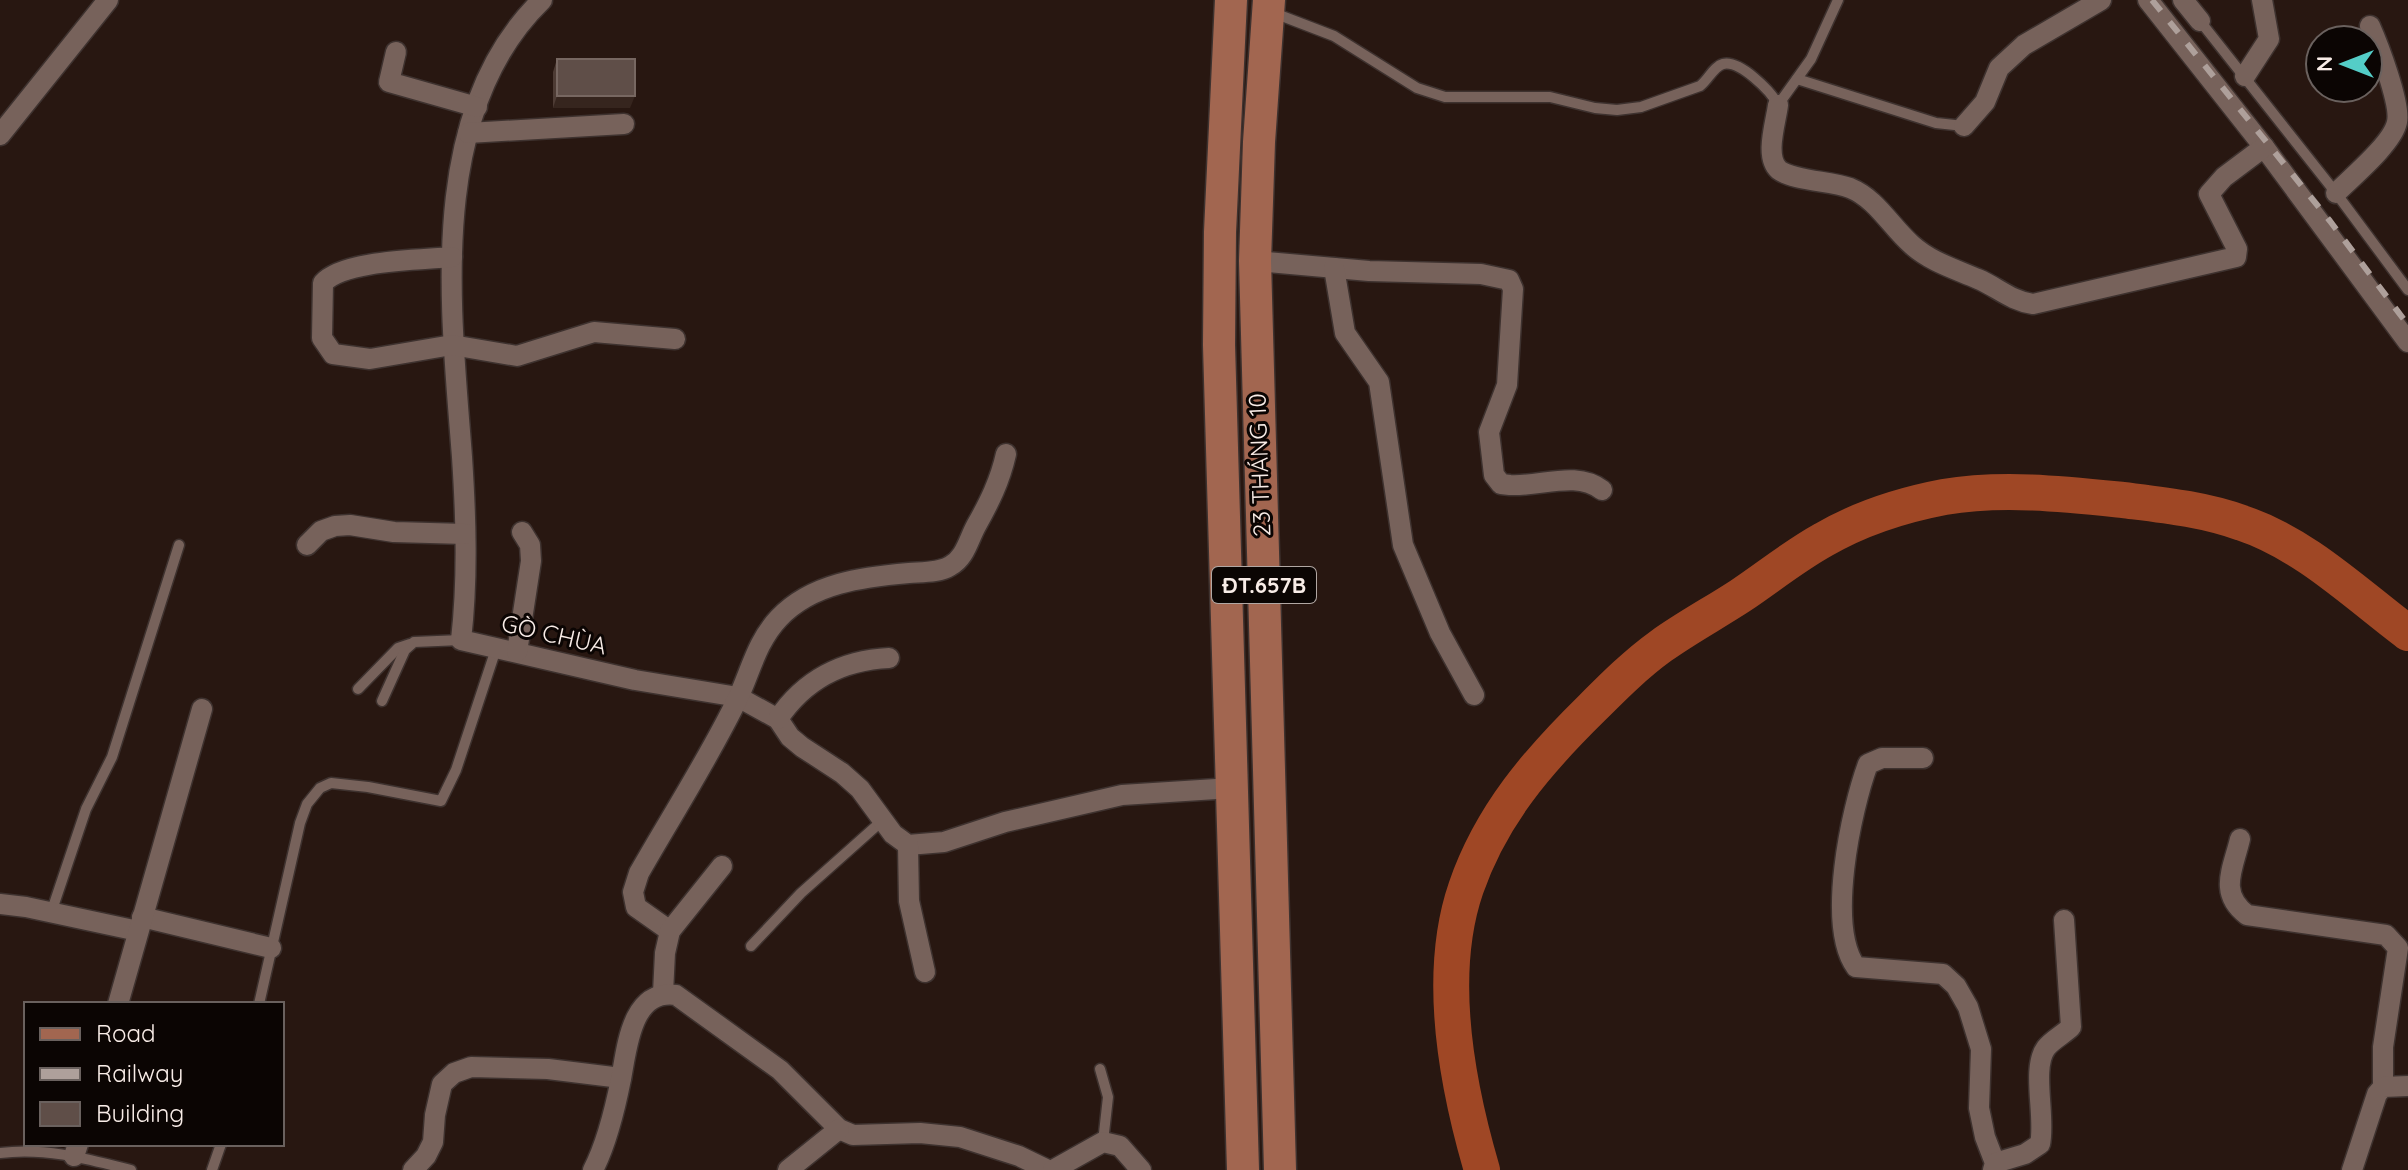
<svg xmlns="http://www.w3.org/2000/svg" width="2408" height="1170" viewBox="0 0 2408 1170" font-family="Quicksand,sans-serif">
	<rect width="100%" height="100%" fill="#281711"/>
	<g fill="none" stroke-linecap="round" stroke-linejoin="round">
		<path stroke="#9f4725" stroke-width="36" d="M1482,1170C1457,1085 1436,975 1466,888C1491,815 1538,761 1592,708C1614,686 1636,664 1661,646C1686,628 1714,613 1740,596C1767,578 1794,556 1823,540C1859,519 1902,505 1944,497C2002,487 2065,494 2123,500C2163,505 2203,509 2242,523C2305,544 2356,594 2408,633"/>
		<defs>
			<g id="service">
				<path d="M1274,13L1334,36L1417,88L1445,97H1550L1595,108L1617,110L1641,107L1700,86C1708,80 1714,66 1723,64C1740,60 1771,91 1778,105L1811,59L1838,0"/>
				<polyline points="2200,21 2336,193 2408,290"/>
				<polyline points="1797,79 1936,123 1964,126"/>
				<polyline points="358,689 398,648 410,644"/>
				<polyline points="382,701 405,650 414,642 461,640"/>
				<polyline points="51,913 86,809 112,757 179,545"/>
				<polyline points="751,946 801,893 883,820"/>
				<polyline points="259,1004 300,823 307,804 320,788 331,783 368,787 441,801 456,770 496,649"/>
				<polyline points="1100,1069 1108,1097 1103,1142"/>
				<path d="M0,1153C45,1147 88,1159 131,1170"/>
				<polyline points="212,1170 221,1144"/>
			</g>
			<g id="minor">
				<path d="M542,0C425,113 451,310 462,457C466,518 468,579 461,640L635,680L738,697L778,719L790,737L802,747L842,773L860,789L893,834L908,845L944,842L1005,822L1122,795L1232,788"/>
				<polyline points="2148,0 2264,147 2408,342"/>
				<polyline points="2183,0 2200,21"/>
				<polyline points="396,52 389,82 477,107"/>
				<polyline points="2245,76 2269,39 2262,0"/>
				<path d="M1778,105C1776,122 1764,157 1779,170C1794,181 1831,181 1850,188C1877,199 1891,227 1912,245C1931,262 1955,269 1978,279C1997,287 2011,301 2033,304L2236,257L2237,249L2209,194L2224,177L2264,147"/>
				<polyline points="1964,126 1985,102 1999,68 2024,45 2101,0"/>
				<polyline points="468,133 624,124"/>
				<polyline points="0,135 108,0"/>
				<path d="M2336,193C2352,177 2393,143 2397,122C2401,104 2378,44 2370,26"/>
				<path d="M452,257C421,260 343,260 323,283L322,338L333,354L370,359L452,345L517,356L594,332L675,339"/>
				<path d="M1255,261L1369,271L1481,274L1509,280L1513,289L1507,385L1489,432L1494,475L1501,484L1510,485C1541,487 1576,470 1602,490"/>
				<polyline points="1334,268 1345,333 1379,382 1403,545 1440,633 1474,695"/>
				<polyline points="307,545 321,531 335,526 350,525 394,532 465,534"/>
				<polyline points="517,652 531,561 530,545 522,532"/>
				<path d="M778,719C804,680 843,660 889,658"/>
				<path d="M1923,758H1882L1868,764C1851,810 1826,926 1856,967L1943,974L1956,986L1968,1007L1981,1049L1979,1108L1985,1137L1995,1163L1993,1170"/>
				<path d="M2240,839C2233,869 2218,893 2247,915L2386,935L2398,948L2383,1047V1087"/>
				<polyline points="908,845 909,901 925,972"/>
				<polyline points="0,904 26,907 138,931"/>
				<polyline points="142,917 271,948"/>
				<path d="M670,931L636,907L633,892L639,873C672,815 709,758 738,698C751,670 757,641 779,618C812,583 863,577 909,573C922,572 939,573 950,566C965,558 968,541 976,526C989,503 1000,481 1006,454"/>
				<polyline points="663,993 665,953 670,931 722,866"/>
				<polyline points="118,1004 202,709"/>
				<polyline points="74,1156 78,1144"/>
				<path d="M1995,1163L2025,1154L2040,1144C2046,1118 2031,1068 2046,1048C2052,1040 2064,1034 2071,1027L2064,920"/>
				<polyline points="413,1170 426,1156 433,1142 435,1115 442,1084 454,1073 471,1067 548,1069 621,1078"/>
				<path d="M593,1170C607,1143 615,1109 621,1079C627,1048 631,989 676,995L780,1070L839,1129L853,1135L920,1133L960,1137L1019,1156L1048,1170"/>
				<polyline points="788,1170 839,1129"/>
				<polyline points="1053,1170 1103,1142 1120,1146 1141,1170"/>
				<polyline points="2352,1170 2377,1094 2383,1087 2408,1086"/>
			</g>
			<g id="primary">
				<polyline points="1231,0 1220,232 1219,345 1243,1170"/>
				<polyline points="1269,0 1259,142 1255,261 1280,1170"/>
			</g>
		</defs>
		<use href="#service" stroke="#3e322f" stroke-width="13"/>
		<use href="#minor" stroke="#3e322f" stroke-width="23"/>
		<use href="#primary" stroke="#3e322f" stroke-width="35"/>
		<use href="#service" stroke="#77625b" stroke-width="10"/>
		<use href="#minor" stroke="#77625b" stroke-width="20"/>
		<use href="#primary" stroke="#a26650" stroke-width="32"/>
		<polyline stroke="#aea09b" stroke-width="6" stroke-dasharray="14 14" stroke-linecap="butt" points="2152,0 2330,221 2408,325"/>
	</g>
	<polygon fill="#4d3b34" points="557,59 630,108 553,108 553,72"/>
	<polygon fill="#36251e" points="557,96 635,96 630,108 553,108"/>
	<rect fill="#5f4e48" stroke="#776761" stroke-width="2" x="557" y="59" width="78" height="37"/>
	<g text-anchor="middle" stroke-width="6" stroke-linejoin="round" paint-order="stroke">
		<rect fill="#0b0503" stroke="#b1a7a3" stroke-width="2" x="1212" y="567" width="104" height="36" rx="6"/>
		<g font-size="22" font-weight="bold" fill="#f8ece7">
			<text x="1264" y="593">ĐT.657B</text>
		</g>
		<g font-size="24" fill="#f8ece7" stroke="#0b0503">
			<text transform="translate(1260 465) rotate(-92)" y="8">23 THÁNG 10</text>
			<text transform="translate(554 635) rotate(13)" y="8">GÒ CHÙA</text>
		</g>
	</g>
	<rect x="24" y="1002" width="260" height="144" fill="#0b0503" stroke="#6a615e" stroke-width="2"/>
	<rect x="40" y="1028" width="40" height="12" fill="#a26650" stroke="#6a615e" stroke-width="2"/>
	<text x="96" y="1042" font-size="24" fill="#f8ece7">Road</text>
	<rect x="40" y="1068" width="40" height="12" fill="#aea09b" stroke="#6a615e" stroke-width="2"/>
	<text x="96" y="1082" font-size="24" fill="#f8ece7">Railway</text>
	<rect x="40" y="1102" width="40" height="24" fill="#5f4e48" stroke="#6a615e" stroke-width="2"/>
	<text x="96" y="1122" font-size="24" fill="#f8ece7">Building</text>
	<g transform="translate(2344 64) rotate(270)"><circle r="38" fill="#0b0503" stroke="#6a615e" stroke-width="2"/>
	<path d="M0-6L14 30L0 20L-14 30Z" fill="#54cdc7"/>
	<text y="-12" font-size="22" font-weight="bold" text-anchor="middle" fill="#f8ece7">N</text>
	</g>
</svg>
